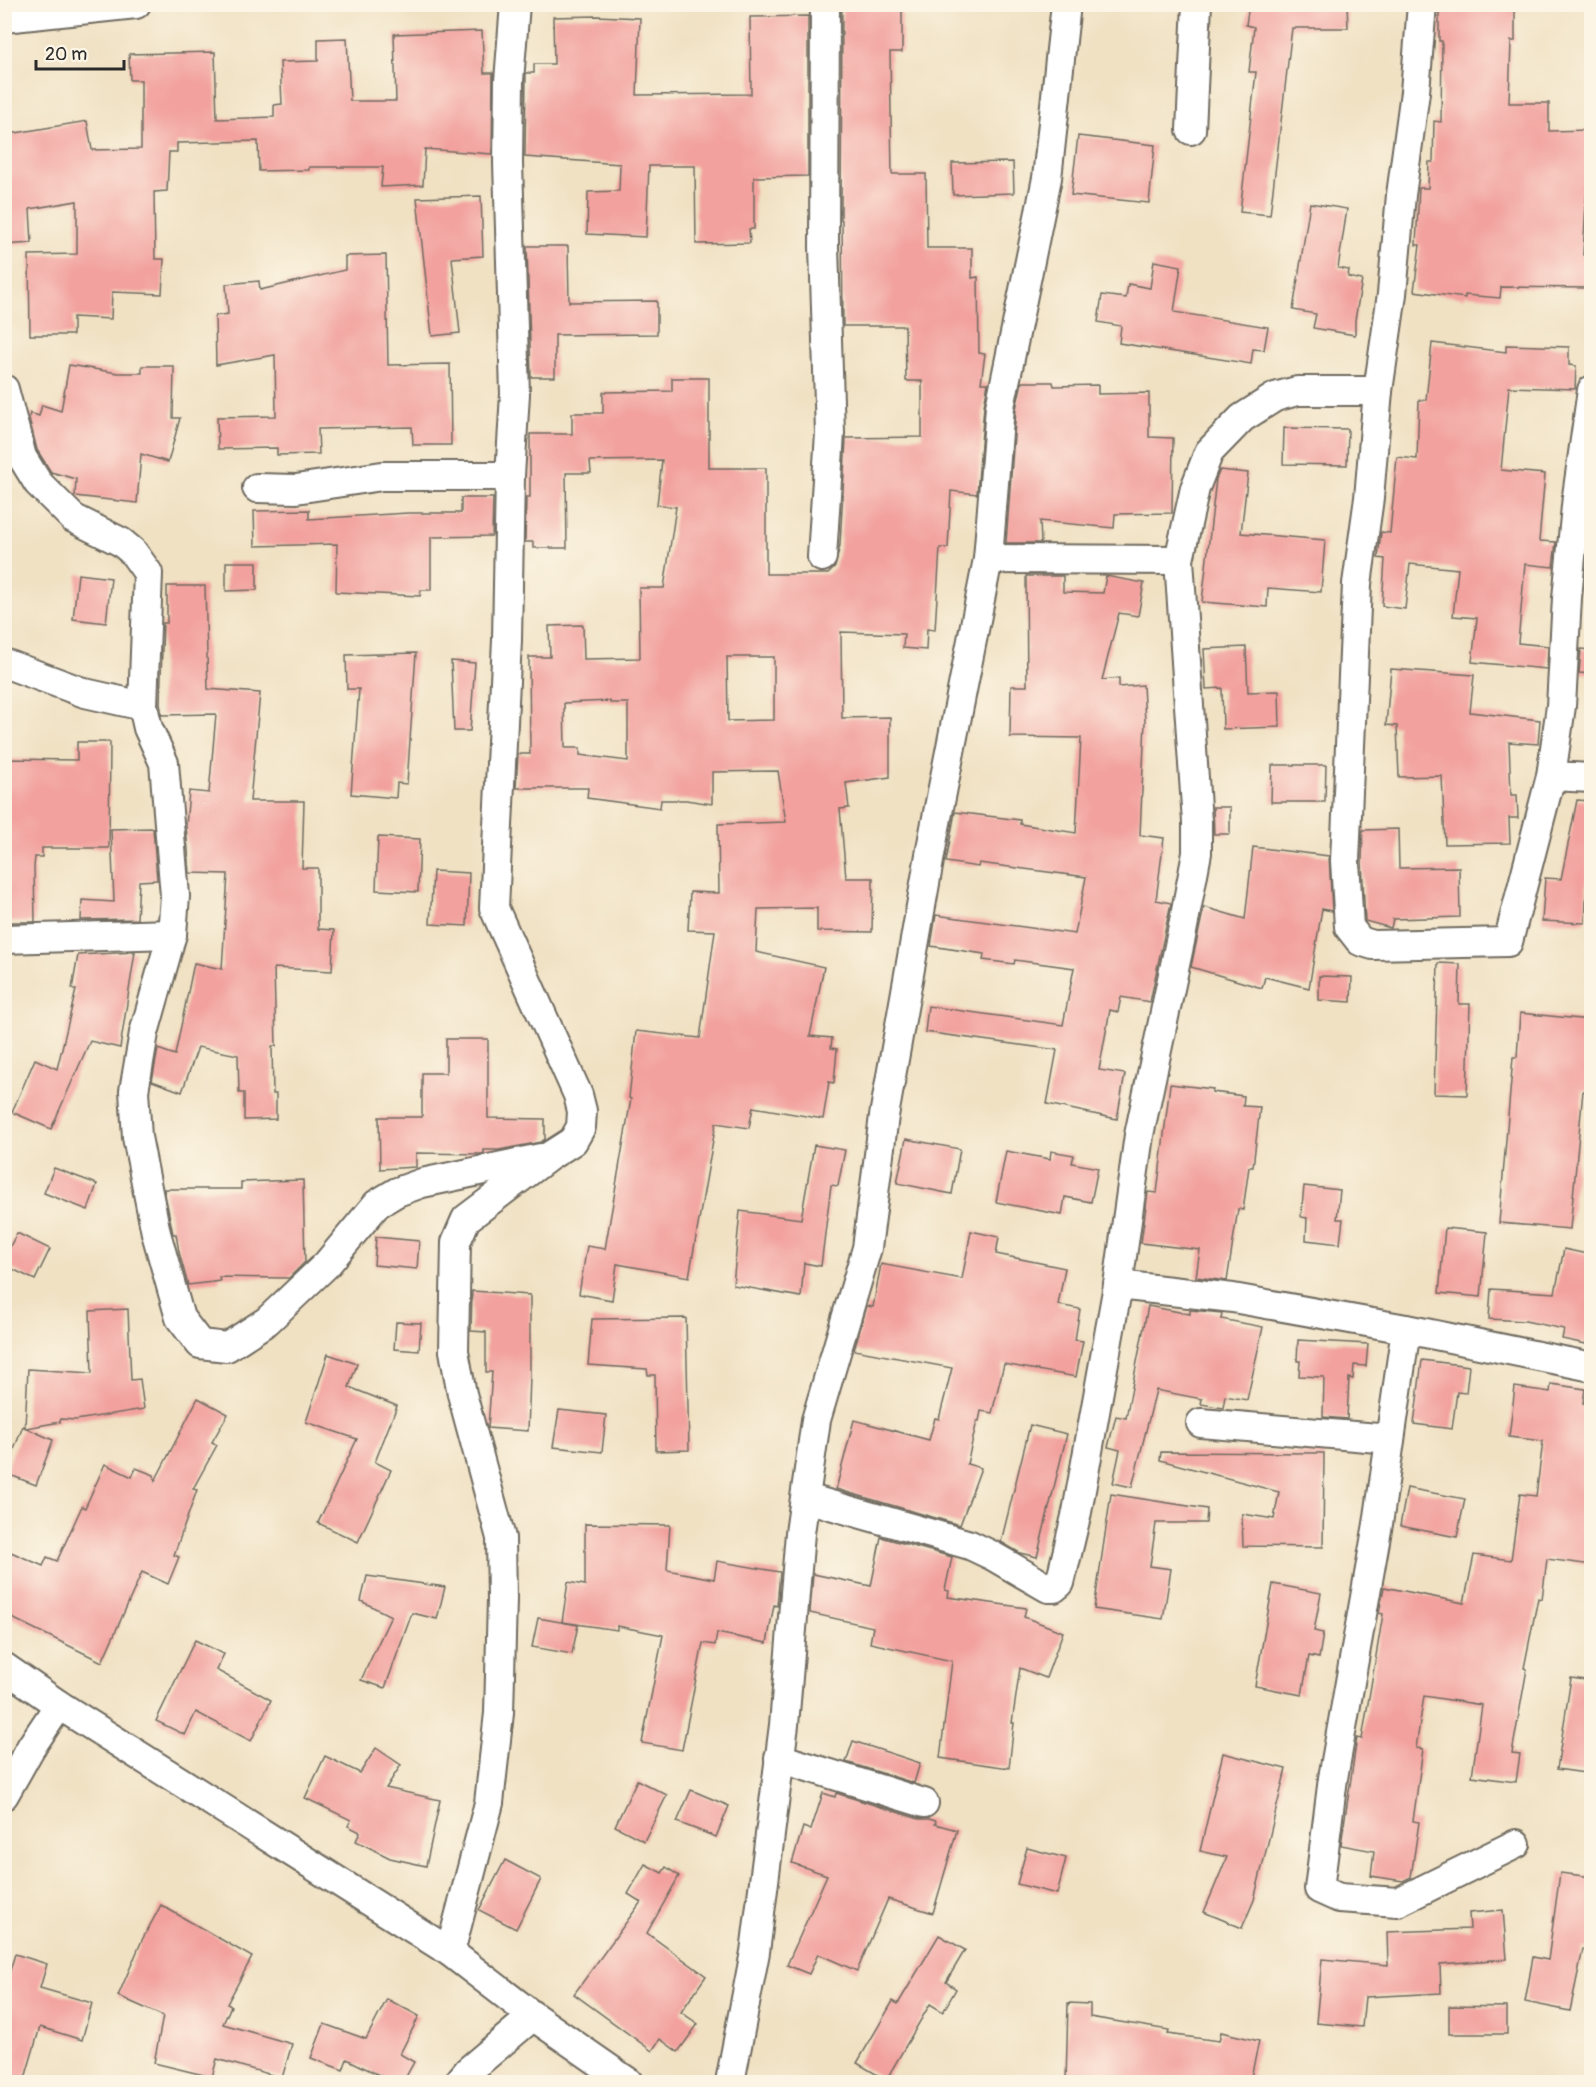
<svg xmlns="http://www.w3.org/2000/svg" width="1596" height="2087" viewBox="0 0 1596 2087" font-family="Pangolin,sans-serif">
	<rect width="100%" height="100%" fill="#fcf5e5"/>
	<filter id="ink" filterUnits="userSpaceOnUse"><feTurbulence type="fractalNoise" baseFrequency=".0167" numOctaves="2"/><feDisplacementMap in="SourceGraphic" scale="12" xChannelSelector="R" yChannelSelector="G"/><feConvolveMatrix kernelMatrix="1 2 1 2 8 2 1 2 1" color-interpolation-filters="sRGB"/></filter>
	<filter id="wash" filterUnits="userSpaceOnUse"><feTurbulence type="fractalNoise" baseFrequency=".008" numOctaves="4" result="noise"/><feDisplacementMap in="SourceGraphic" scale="24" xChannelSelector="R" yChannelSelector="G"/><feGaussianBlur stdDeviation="1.35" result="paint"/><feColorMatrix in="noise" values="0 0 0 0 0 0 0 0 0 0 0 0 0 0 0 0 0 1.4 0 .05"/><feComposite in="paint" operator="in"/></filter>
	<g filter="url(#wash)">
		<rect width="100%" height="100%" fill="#f0e1c3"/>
		<g id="blocks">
			<g fill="#f2a19e" fill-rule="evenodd">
				<path d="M842,4H902V52H890L892,174H926L927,248H972V278L978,277L979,353L985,354L981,383H988L984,406L977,494L951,491L948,548H940L935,630L927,629L926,650L903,648L904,634L841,632L842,718L890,717V777L846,783L849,808L840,809L846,878H873L872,932L817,931V908L758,909L756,952L824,967L810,1036L832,1038L831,1048L837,1049L834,1083L829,1082L823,1119L753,1107L749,1128L716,1123L689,1277L617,1264L612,1300L579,1294L587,1246L605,1249L631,1099L629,1098L636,1031L700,1038L715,931L688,930L690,892L719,893L718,824L786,822L778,771L712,772V804L686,800H661L660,808L587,798L588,788H516L518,754H530L529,657H550L549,626L583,625L584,659L640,658L639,588H664L676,507L657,505L662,460L590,461L591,473H566L567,548H533V542H525L526,497H530V434H572V413H603V392L672,391V378H709V468H766V574H828L835,567L840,545L846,438L922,437V381H906L905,326H843L842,220H841ZM727,657H774V720L728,721ZM610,701V703H628V761L580,755V748H565L564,703Z"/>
				<polygon points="1249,4 1347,4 1348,28 1292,28 1270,215 1240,212 1256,72 1249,72 1254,27 1246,25"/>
				<polygon points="1439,4 1515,4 1515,41 1511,41 1509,103 1549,103 1549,131 1592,130 1592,186 1587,187 1583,255 1591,255 1591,288 1501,287 1500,298 1465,295 1465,298 1414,291 1420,245 1416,245 1419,188 1428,188 1429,162 1433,162 1434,121 1441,122 1442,41 1439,41"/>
				<polygon points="597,16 640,18 637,95 751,94 750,17 808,16 808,176 754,177 754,229 749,229 750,243 696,244 695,166 649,166 646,237 587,234 588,192 619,191 620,164 525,157 526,73 534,73 534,64 554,64 553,17"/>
				<polygon points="482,31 484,73 493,73 492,154 425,149 423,185 381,187 383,167 309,167 309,170 259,171 258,141 177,143 177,152 169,152 167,191 154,192 155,259 164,259 162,294 112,292 111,319 73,317 73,335 30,335 29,255 77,254 77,201 30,209 32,243 4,245 4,135 87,121 92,150 141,149 141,80 130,80 129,54 215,52 217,119 274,117 274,105 282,104 280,62 318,61 318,39 347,38 350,101 396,101 394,34"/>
				<polygon points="1078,136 1155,145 1149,203 1071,195"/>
				<polygon points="1013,162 1014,193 953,195 952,163"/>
				<polygon points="481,196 483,256 452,258 460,333 432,336 417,198"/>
				<polygon points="1310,203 1347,209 1338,268 1349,270 1348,277 1362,280 1355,320 1355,335 1313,328 1316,314 1293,310"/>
				<polygon points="527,246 568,246 569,302 657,301 657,334 555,335 555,377 531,377"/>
				<polygon points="386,255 388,365 450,364 451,445 413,445 412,427 318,429 319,454 277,455 277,448 218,449 217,417 276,416 275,355 216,365 215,316 228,314 226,284 259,281 260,290 345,270 345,256"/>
				<polygon points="1154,261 1181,266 1174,312 1268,327 1264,350 1253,349 1251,364 1119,343 1121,326 1098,322 1102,295 1126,298 1128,284 1150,288"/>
				<polygon points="1432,343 1506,352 1506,345 1569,347 1569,365 1576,366 1575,389 1509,387 1501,470 1545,474 1539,541 1556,542 1553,567 1525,564 1518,643 1548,646 1547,669 1472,662 1477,618 1453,616 1458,569 1410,564 1405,609 1382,606 1385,559 1378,558 1381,532 1390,533 1397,457 1417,459 1419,400 1426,400"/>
				<polygon points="69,365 118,373 142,373 142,366 174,366 173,418 180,418 168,462 141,454 137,503 75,496 76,479 51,472 37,450 29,418 30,413 39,416 42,405 61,411"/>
				<polygon points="1022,382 1053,382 1054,386 1098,385 1098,394 1149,393 1149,437 1173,438 1172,513 1115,514 1114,528 1040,521 1041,543 1006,543 1016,409"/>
				<polygon points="1284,428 1348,429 1347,465 1283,464"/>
				<polygon points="1220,470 1248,473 1241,533 1325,540 1321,592 1268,588 1267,607 1202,602 1216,479"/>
				<polygon points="461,498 493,498 492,536 431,537 431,590 421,590 420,596 336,592 337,544 255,546 254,511 309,510 309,519 408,513 461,513"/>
				<polygon points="226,562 257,562 257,590 226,591"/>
				<polygon points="78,574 111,578 106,623 73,619"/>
				<polygon points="1026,576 1063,576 1063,592 1103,593 1106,576 1144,583 1138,616 1119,613 1102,680 1119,678 1119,687 1143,685 1145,722 1140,835 1164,838 1156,900 1171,903 1150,1002 1121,997 1118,1012 1110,1010 1099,1070 1125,1074 1117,1119 1047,1104 1057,1050 925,1032 928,1006 1063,1025 1074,968 1015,960 1014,964 983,960 984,954 931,946 936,915 1075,934 1086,877 979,863 978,867 946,862 955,812 1020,820 1020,824 1076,833 1081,738 1010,737 1011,686 1027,686"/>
				<polygon points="167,586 205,586 208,689 260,693 250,801 304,801 302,868 318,868 318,929 334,930 332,971 274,968 276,1046 272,1046 273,1094 276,1094 276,1119 244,1120 244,1093 239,1093 238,1055 198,1047 182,1092 152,1081 158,1049 175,1055 194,963 222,969 228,874 190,873 186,826 189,791 209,793 216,714 162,715 160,704 163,623 167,623"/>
				<polygon points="1246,647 1248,692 1279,691 1280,727 1223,729 1222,688 1206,689 1204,649"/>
				<polygon points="1581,649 1592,650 1592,674 1579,673"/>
				<polygon points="416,653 407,784 397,783 396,798 351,794 359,689 347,689 346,655"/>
				<polygon points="451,661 475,663 470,731 454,731"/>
				<polygon points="1391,669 1474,675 1470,712 1540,720 1538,744 1509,742 1511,795 1517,795 1518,818 1509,818 1510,843 1445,844 1442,776 1399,777 1397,726 1386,725"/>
				<polygon points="77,742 110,742 109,848 42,848 42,857 35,857 34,867 35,922 4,922 4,759 77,760"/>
				<polygon points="1272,765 1326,765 1325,802 1271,802"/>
				<polygon points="1577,800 1591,801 1585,923 1542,921 1545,878 1561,879"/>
				<polygon points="1213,807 1230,807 1230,834 1214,834"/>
				<polygon points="153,828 157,880 139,881 137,919 81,920 82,900 114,902 111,829"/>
				<polygon points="1398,829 1399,868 1459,867 1460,917 1393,919 1391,928 1365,921 1362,861 1363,830"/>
				<polygon points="378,837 420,839 418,892 376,890"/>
				<polygon points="1253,847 1329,856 1332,911 1322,909 1309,988 1265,977 1262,988 1191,967 1204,907 1245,919"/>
				<polygon points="433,871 469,873 467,926 430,924"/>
				<polygon points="135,952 120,1048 90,1041 51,1129 12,1112 35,1059 57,1069 76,990 72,989 78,955"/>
				<polygon points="1438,963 1460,964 1459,1004 1470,1004 1467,1095 1434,1094"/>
				<polygon points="1319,976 1352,977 1351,1002 1319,1000"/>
				<polygon points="1520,1013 1590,1020 1586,1063 1592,1064 1592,1091 1583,1091 1570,1229 1499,1223 1513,1057 1517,1057"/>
				<polygon points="446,1039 488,1039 488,1118 545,1119 545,1139 541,1142 499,1150 484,1150 484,1153 482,1154 416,1153 416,1167 380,1169 379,1117 422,1117 422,1073 446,1073"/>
				<polygon points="1170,1084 1213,1089 1212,1092 1244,1096 1243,1106 1260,1107 1253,1167 1249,1167 1243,1210 1238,1209 1227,1281 1196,1277 1200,1250 1141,1243 1148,1192 1157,1193"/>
				<polygon points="906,1139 960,1149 952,1194 897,1183"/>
				<polygon points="814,1145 845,1150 838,1186 831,1185 821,1266 804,1263 801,1297 733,1285 740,1211 801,1219"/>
				<polygon points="1006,1151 1050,1159 1051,1151 1074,1155 1072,1163 1098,1168 1091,1202 1065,1197 1062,1215 996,1202"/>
				<polygon points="54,1168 97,1184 88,1210 44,1193"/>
				<polygon points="303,1180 305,1262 289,1278 219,1277 220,1281 188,1285 179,1252 176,1234 173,1234 164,1189 241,1189 241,1182"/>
				<polygon points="1304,1186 1340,1190 1337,1219 1343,1219 1340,1244 1306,1240 1307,1218 1301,1217"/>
				<polygon points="1445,1228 1487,1232 1481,1297 1439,1293"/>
				<polygon points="971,1231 999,1237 996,1254 1065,1268 1058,1305 1080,1309 1075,1340 1083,1341 1076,1377 1004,1364 992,1413 981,1411 979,1421 977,1421 967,1464 981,1468 960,1525 836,1489 854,1420 929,1440 935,1418 939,1419 952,1368 854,1350 867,1306 873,1307 881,1264 962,1279"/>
				<polygon points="17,1233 50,1249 35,1280 4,1265 4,1258"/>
				<polygon points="376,1237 419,1241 417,1269 374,1265"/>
				<polygon points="1564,1249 1592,1255 1592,1316 1586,1344 1562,1339 1564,1329 1525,1321 1489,1319 1491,1289 1555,1293"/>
				<polygon points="472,1291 530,1295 530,1377 528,1431 488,1428 492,1372 486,1372 486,1332 471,1331"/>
				<polygon points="1148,1306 1190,1314 1190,1310 1222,1313 1221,1319 1263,1327 1247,1400 1225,1396 1223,1408 1201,1404 1202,1399 1156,1390 1132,1487 1113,1483 1120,1450 1108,1447 1116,1416 1126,1418"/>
				<polygon points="128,1309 131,1380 140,1379 144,1409 76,1420 61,1419 60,1422 26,1428 53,1440 36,1485 5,1473 23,1426 25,1427 28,1369 92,1373 90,1311"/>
				<polygon points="686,1318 689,1450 656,1451 655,1375 648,1375 647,1369 588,1365 592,1319"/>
				<polygon points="396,1322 421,1323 419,1351 394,1349"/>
				<polygon points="1298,1340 1368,1344 1366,1366 1354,1365 1353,1379 1349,1378 1347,1419 1323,1417 1324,1377 1299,1376 1300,1361 1297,1361"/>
				<polygon points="328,1354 357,1364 349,1387 397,1406 375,1462 391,1470 358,1542 318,1523 357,1439 306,1422"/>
				<polygon points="1422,1360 1469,1366 1466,1393 1457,1392 1452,1429 1414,1424"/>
				<polygon points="1551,1384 1585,1389 1583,1403 1592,1404 1592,1565 1547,1559 1542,1599 1538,1598 1524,1668 1527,1669 1512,1753 1520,1754 1516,1782 1472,1776 1482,1705 1424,1696 1416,1748 1423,1749 1413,1821 1419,1822 1411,1877 1403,1881 1371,1876 1374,1851 1341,1845 1357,1738 1362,1739 1383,1614 1379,1613 1384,1587 1464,1603 1474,1555 1511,1560 1520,1494 1536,1496 1543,1441 1509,1437 1515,1387 1550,1392"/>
				<polygon points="198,1398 228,1414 212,1442 217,1445 193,1489 197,1490 174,1555 179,1557 168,1584 142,1572 102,1662 4,1614 4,1549 43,1566 47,1557 57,1561 82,1506 85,1508 105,1464 132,1477 136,1468 154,1475 155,1481"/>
				<polygon points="559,1410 606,1415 602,1452 553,1447"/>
				<polygon points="1030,1425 1067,1434 1037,1557 1020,1553 1001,1542"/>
				<polygon points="1161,1452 1324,1453 1323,1547 1243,1546 1242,1514 1274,1519 1279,1492 1160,1460"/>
				<polygon points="1407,1488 1465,1499 1457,1537 1400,1526"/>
				<polygon points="1111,1494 1207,1509 1206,1523 1156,1523 1150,1566 1171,1569 1163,1619 1094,1609"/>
				<polygon points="585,1524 670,1525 667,1570 714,1579 717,1561 780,1572 777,1606 774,1605 767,1643 717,1633 715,1645 703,1643 682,1750 642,1743 663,1635 617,1626 617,1630 562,1622 568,1582 585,1585"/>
				<polygon points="881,1537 952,1557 945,1590 949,1591 948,1597 1026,1608 1024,1617 1063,1632 1046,1678 1020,1668 1012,1723 1014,1723 1009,1768 940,1758 952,1661 870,1643 873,1627 810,1613 813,1574 871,1586"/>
				<polygon points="367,1576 445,1587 437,1619 412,1613 385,1688 361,1680 391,1616 361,1601"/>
				<polygon points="1273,1584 1321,1593 1314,1631 1323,1633 1319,1658 1309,1656 1302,1695 1255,1686"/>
				<polygon points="538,1618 578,1625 572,1654 532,1647"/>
				<polygon points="195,1640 224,1654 216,1670 271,1700 251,1741 196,1712 185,1735 156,1721"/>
				<polygon points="1571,1678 1592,1681 1592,1774 1557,1769"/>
				<polygon points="853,1741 920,1763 914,1783 846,1762"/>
				<polygon points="376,1748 401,1765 386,1788 440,1800 426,1866 390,1858 356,1841 360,1832 348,1826 351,1820 305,1798 325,1756 360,1773"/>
				<polygon points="1223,1753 1286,1769 1254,1900 1242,1928 1204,1912 1227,1857 1200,1851"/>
				<polygon points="637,1780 667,1795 644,1841 615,1826"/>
				<polygon points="691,1790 729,1806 716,1837 677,1822"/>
				<polygon points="823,1793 835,1797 836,1793 919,1819 929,1819 936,1821 935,1824 957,1830 933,1913 888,1899 857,1971 818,1954 809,1974 787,1965 827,1875 792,1863 803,1827 811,1830"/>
				<polygon points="1027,1848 1066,1858 1057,1894 1017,1884"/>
				<polygon points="505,1860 541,1879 516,1929 479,1910"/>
				<polygon points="645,1864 662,1873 666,1867 679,1876 647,1933 706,1976 681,2012 698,2024 678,2052 660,2039 652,2051 574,1994 641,1902 628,1894"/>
				<polygon points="1560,1873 1592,1877 1592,1929 1589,1949 1583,1949 1570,2011 1525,2002 1533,1957 1548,1960"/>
				<polygon points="161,1905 252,1957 227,2004 231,2006 223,2024 292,2044 282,2078 217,2059 212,2077 154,2063 163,2016 118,1996 142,1940"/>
				<polygon points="1503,1910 1507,1959 1440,1964 1441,1993 1365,1997 1362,2027 1316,2023 1322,1959 1388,1965 1387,1932 1470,1929 1469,1913"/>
				<polygon points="939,1935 965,1950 946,1982 956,1989 943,2012 930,2004 886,2080 857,2063 893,2001 898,2004"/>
				<polygon points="15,1954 47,1964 40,1988 92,2003 82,2040 40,2027 24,2082 4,2082 4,1990"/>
				<polygon points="387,1999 419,2016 400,2054 414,2062 403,2082 393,2082 347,2059 343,2070 311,2058 324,2024 366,2039"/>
				<polygon points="1068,2003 1090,2004 1090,2017 1169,2030 1168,2034 1219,2041 1221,2032 1259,2041 1250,2082 1066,2082"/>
				<polygon points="1449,2006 1507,2007 1507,2034 1449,2034"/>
			</g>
		</g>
	</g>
	<g filter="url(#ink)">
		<use href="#blocks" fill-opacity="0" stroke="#706b60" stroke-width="1.5"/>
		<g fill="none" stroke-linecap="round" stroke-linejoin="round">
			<defs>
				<g id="minor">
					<polyline points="1422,4 1415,92 1401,195 1392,294 1378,391 1369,498 1357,584 1345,861 1349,927 1360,941 1373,945 1508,942 1551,776 1561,706 1567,598 1577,496 1592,390"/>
					<polyline points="4,18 136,4"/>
					<polyline points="1191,130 1197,4"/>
					<polyline points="4,389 22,457 38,483 73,518 121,542 133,552 148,573 143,706 148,728 164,763 175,896 172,934 144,1033 134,1091 137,1137 156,1233 180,1318 200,1344 227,1347 267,1321 327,1264 377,1204 397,1192 422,1183 541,1158"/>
					<polyline points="257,488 296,489 382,476 510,476"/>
					<polyline points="822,557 830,433 824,247 825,4"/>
					<polyline points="988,559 1179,560"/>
					<polyline points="4,663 85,693 143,706"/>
					<polyline points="1551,776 1592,778"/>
					<polyline points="4,939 172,934"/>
					<polyline points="1118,1285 1233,1298 1406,1329 1592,1367"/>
					<polyline points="1406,1329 1378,1524 1333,1778 1319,1889 1339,1898 1398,1902 1516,1844"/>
					<polyline points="1201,1423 1390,1439"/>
					<polyline points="806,1498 970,1545 991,1555 1048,1588 1054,1588 1060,1583 1077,1512 1118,1285 1139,1135 1182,932 1197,853 1197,822 1179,560 1195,488 1209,452 1242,418 1275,397 1297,391 1378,391"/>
					<polyline points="4,1667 59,1705 450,1952 533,2016 628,2082"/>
					<polyline points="779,1758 924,1803"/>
					<polyline points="4,1795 31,1747 59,1705"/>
					<polyline points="450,1952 489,1803 499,1713 502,1599 501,1538 462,1394 454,1351 456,1242 466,1219 548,1157 573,1141 581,1127 582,1111 578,1095 494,908 507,640 510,476 515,394 508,163 509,81 515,4"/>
					<polyline points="459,2082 468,2071 533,2016"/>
					<polyline points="730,2082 755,1952 784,1725 800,1533 816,1420 867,1248 884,1116 933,838 988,559 1000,407 1047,178 1066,4"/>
				</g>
			</defs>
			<use href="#minor" stroke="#706b60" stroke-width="32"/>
			<use href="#minor" stroke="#fff" stroke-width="28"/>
		</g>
	</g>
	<rect width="1596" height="2087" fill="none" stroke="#fcf5e5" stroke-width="24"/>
	<path d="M36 60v9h88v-9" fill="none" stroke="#2b2b2b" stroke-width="3"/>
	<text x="45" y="60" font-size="18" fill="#2b2b2b" stroke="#fcf5e5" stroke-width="4.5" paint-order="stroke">20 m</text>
</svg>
